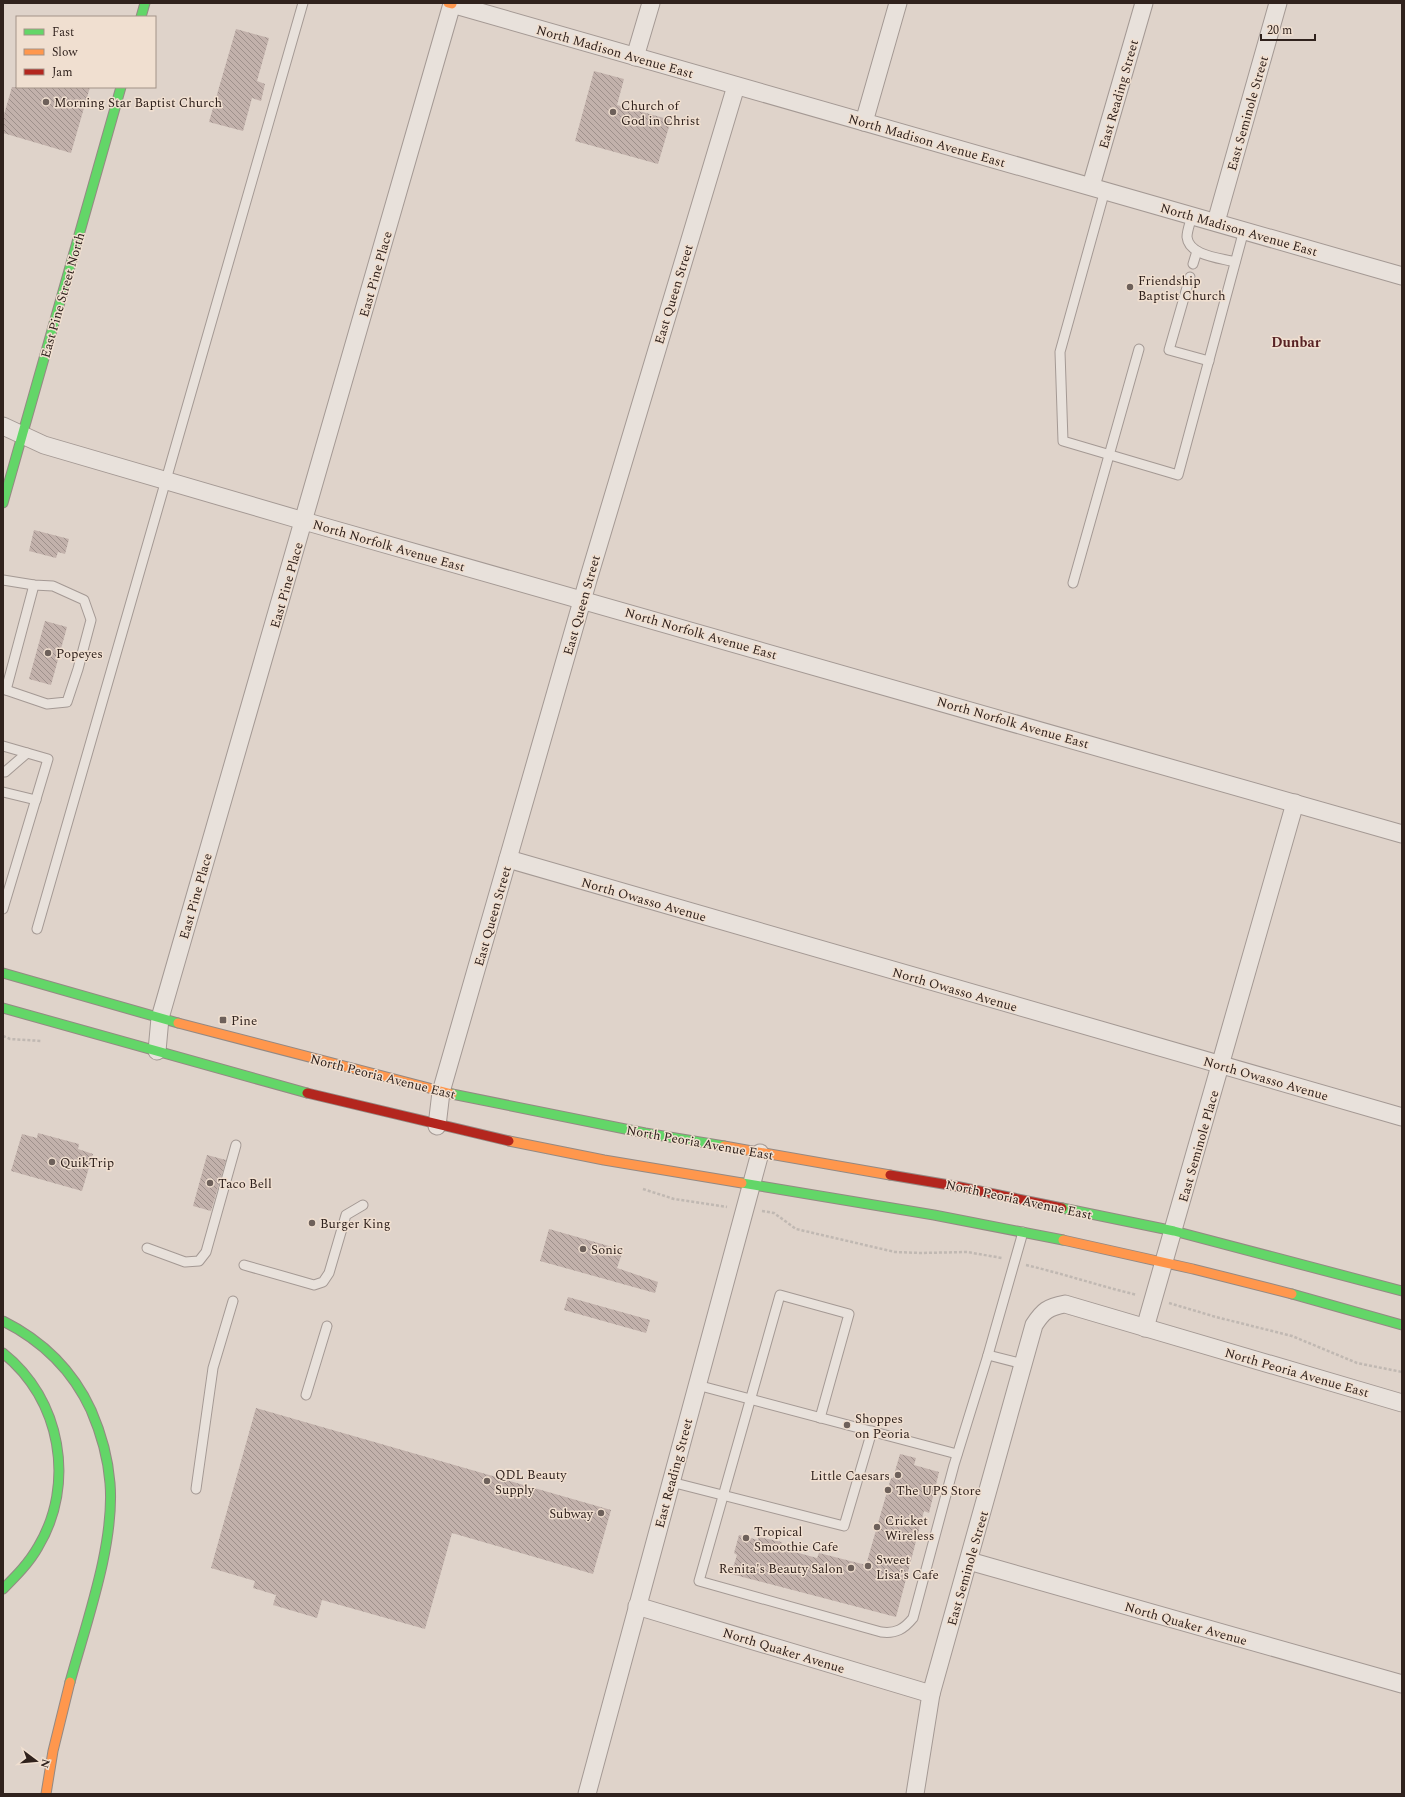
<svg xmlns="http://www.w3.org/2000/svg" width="1405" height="1797" viewBox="0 0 1405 1797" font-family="Spectral,serif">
	<defs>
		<pattern id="building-back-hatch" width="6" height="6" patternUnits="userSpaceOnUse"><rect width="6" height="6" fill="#c2b1ab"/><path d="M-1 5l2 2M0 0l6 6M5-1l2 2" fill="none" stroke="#9e908b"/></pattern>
	</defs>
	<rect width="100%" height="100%" fill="#dfd3ca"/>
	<g fill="url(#building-back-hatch)">
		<polygon points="236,29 269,38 257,81 265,84 261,101 252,98 243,131 209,122"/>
		<polygon points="594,71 624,79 617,105 671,120 658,164 575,141"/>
		<polygon points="12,87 90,87 71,153 3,133 3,118"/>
		<polygon points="34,530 69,539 65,554 58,552 56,558 29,551"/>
		<polygon points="45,621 67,627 51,685 29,679"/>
		<polygon points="38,1133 79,1144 78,1149 93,1154 82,1191 11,1171 22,1134 37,1138"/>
		<polygon points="207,1155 226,1160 211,1211 193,1206"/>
		<polygon points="549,1229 623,1250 617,1268 658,1282 655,1293 540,1261"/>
		<polygon points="568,1297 650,1320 646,1333 564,1310"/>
		<polygon points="256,1408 611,1510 593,1574 452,1533 425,1629 322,1600 317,1618 273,1605 276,1595 253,1588 255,1581 211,1568"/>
		<polygon points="900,1454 916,1458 914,1465 939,1472 929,1513 924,1511 896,1617 731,1574 737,1555 734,1553 739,1535 758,1540 759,1537 782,1542 780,1548 817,1558 819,1553 866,1565 891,1478 893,1478"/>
	</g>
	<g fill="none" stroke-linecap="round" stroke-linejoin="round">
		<defs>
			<g id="lane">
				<polyline points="1105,190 1060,352 1063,441 1178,475 1244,230"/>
				<path d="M1192,215C1191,221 1187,230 1187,237C1189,256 1221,258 1235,262"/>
				<polyline points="1193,264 1197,251"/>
				<polyline points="1190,277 1169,350 1209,361"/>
				<polyline points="3,580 34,585 53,586 84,600 91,620 78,669 67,702 47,704 3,689"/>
				<polyline points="1073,583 1139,349"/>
				<polyline points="6,690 34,585"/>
				<polyline points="3,746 48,759 3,909"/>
				<polyline points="3,772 5,772 27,753"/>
				<polyline points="3,792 36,800"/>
				<polyline points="37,929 303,3"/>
				<polyline points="147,1248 185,1262 199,1261 206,1252 236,1145"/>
				<polyline points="244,1265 314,1285 323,1282 329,1273 346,1215 363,1205"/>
				<polyline points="988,1355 1023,1364"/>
				<polyline points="697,1385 957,1454"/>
				<polyline points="306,1395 327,1326"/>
				<path d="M820,1418L849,1314L780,1295L699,1581L881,1632C896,1634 904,1629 913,1618L954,1465L988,1355L1023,1232"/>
				<polyline points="671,1482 844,1526 872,1431"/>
				<polyline points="196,1489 213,1368 233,1301"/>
			</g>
			<g id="street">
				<polyline points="635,57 651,3"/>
				<polyline points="864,122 898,3"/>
				<polyline points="1091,186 1144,3"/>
				<polyline points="1216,222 1278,3"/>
				<polyline points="3,426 44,445 304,521 1402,834"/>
				<polyline points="508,859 1402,1117"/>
				<polyline points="157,1051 160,1018 452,4 1402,276"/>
				<polyline points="437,1126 441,1092 588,580 736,86"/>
				<polyline points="1145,1328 1295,803"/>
				<polyline points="969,1561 1402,1684"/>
				<polyline points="637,1606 931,1694"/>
				<polyline points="587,1794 760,1153"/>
				<path d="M915,1794L931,1694L1034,1325C1043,1311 1048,1307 1065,1304L1402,1403"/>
			</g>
			<g id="fast">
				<polyline points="141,17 145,3"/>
				<polyline points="3,503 121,87"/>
				<polyline points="3,973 178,1023"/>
				<polyline points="3,1008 307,1093"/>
				<polyline points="452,1094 645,1133 724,1146"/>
				<polyline points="742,1183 934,1215 1063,1240"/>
				<polyline points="1062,1208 1174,1231 1402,1291"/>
				<polyline points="1292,1294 1402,1325"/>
				<path d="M3,1321C43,1341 72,1369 91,1410C101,1433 108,1457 110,1483C115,1544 86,1623 70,1682"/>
				<path d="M3,1353C61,1399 76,1484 38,1547C29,1563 16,1576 3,1589"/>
			</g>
			<g id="slow">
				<polyline points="448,3 452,4"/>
				<polyline points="178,1023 452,1094"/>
				<polyline points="509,1141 604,1160 742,1183"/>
				<polyline points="724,1146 890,1175"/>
				<polyline points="1063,1240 1193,1269 1292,1294"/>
				<polyline points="46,1794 53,1751 70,1682"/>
			</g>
			<g id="jam">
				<polyline points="307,1093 509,1141"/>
				<polyline points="890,1175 955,1186 1062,1208"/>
			</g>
		</defs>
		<use href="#lane" stroke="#a49994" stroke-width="11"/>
		<use href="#street" stroke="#a49994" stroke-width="19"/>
		<use href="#fast" stroke="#948983" stroke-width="11"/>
		<use href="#slow" stroke="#948983" stroke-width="11"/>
		<use href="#jam" stroke="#948983" stroke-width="11"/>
		<g stroke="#c0b8b2" stroke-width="2.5" stroke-dasharray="3 2" stroke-linecap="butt">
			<polyline points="3,1036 10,1039 42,1041"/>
			<polyline points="643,1189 674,1199 727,1207"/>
			<polyline points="762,1211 774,1213 796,1229 895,1252 921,1253 967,1252 1002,1258"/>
			<path d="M1026,1265C1064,1274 1100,1286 1137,1295"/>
			<polyline points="1169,1303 1216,1317 1292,1336 1357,1363 1402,1372"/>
		</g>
		<use href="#lane" stroke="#e8e1db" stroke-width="9"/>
		<use href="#street" stroke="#e8e1db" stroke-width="17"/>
		<use href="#fast" stroke="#63d668" stroke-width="9"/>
		<use href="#slow" stroke="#ff974d" stroke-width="9"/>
		<use href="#jam" stroke="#b3261e" stroke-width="9"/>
	</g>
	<g fill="#6d605a" stroke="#f0dfd0" stroke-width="1.5">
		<circle cx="46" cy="102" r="4"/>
		<circle cx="613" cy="112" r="4"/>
		<circle cx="1130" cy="287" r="4"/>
		<circle cx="48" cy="653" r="4"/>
		<rect x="219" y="1016" width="8" height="8" rx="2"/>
		<circle cx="52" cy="1162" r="4"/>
		<circle cx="210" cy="1183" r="4"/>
		<circle cx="312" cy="1223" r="4"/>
		<circle cx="583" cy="1249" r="4"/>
		<circle cx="847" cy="1425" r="4"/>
		<circle cx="898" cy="1475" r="4"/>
		<circle cx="487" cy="1481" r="4"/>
		<circle cx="888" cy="1490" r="4"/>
		<circle cx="601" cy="1513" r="4"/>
		<circle cx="877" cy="1527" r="4"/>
		<circle cx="746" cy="1538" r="4"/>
		<circle cx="868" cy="1566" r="4"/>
		<circle cx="851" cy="1568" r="4"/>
	</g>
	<g text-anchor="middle" stroke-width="3" stroke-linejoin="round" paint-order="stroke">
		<g font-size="13" fill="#30221d" stroke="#f0dfd0">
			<text transform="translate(615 51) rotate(16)" y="5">North Madison Avenue East</text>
			<text transform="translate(1118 94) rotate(-74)" y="5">East Reading Street</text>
			<text transform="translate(1247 113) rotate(-74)" y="5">East Seminole Street</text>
			<text transform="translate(927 140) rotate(16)" y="5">North Madison Avenue East</text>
			<text transform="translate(1239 229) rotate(16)" y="5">North Madison Avenue East</text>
			<text transform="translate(375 274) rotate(-74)" y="5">East Pine Place</text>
			<text transform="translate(673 294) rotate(-73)" y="5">East Queen Street</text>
			<text transform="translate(62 295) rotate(-74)" y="5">East Pine Street North</text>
			<text transform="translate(389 545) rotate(16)" y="5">North Norfolk Avenue East</text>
			<text transform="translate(286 585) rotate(-74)" y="5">East Pine Place</text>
			<text transform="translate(581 605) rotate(-74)" y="5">East Queen Street</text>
			<text transform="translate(701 633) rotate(16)" y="5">North Norfolk Avenue East</text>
			<text transform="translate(1013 722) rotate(16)" y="5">North Norfolk Avenue East</text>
			<text transform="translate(195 896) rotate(-74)" y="5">East Pine Place</text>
			<text transform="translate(644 899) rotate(16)" y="5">North Owasso Avenue</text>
			<text transform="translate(492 916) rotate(-74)" y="5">East Queen Street</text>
			<text transform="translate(955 989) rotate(16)" y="5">North Owasso Avenue</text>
			<text transform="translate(383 1076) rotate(14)" y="5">North Peoria Avenue East</text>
			<text transform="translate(1266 1078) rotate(16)" y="5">North Owasso Avenue</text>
			<text transform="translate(700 1142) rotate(10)" y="5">North Peoria Avenue East</text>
			<text transform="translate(1198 1146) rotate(-74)" y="5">East Seminole Place</text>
			<text transform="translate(1019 1199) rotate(12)" y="5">North Peoria Avenue East</text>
			<text transform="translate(1297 1372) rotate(16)" y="5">North Peoria Avenue East</text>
			<text transform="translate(673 1473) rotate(-75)" y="5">East Reading Street</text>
			<text transform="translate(967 1568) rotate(-74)" y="5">East Seminole Street</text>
			<text transform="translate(1186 1623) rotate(16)" y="5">North Quaker Avenue</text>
			<text transform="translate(784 1650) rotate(17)" y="5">North Quaker Avenue</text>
		</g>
		<g font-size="13" fill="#30221d" stroke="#f0dfd0" text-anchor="start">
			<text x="54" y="107">Morning Star Baptist Church</text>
			<text x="621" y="110">Church of<tspan x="621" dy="15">God in Christ</tspan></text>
			<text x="1138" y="285">Friendship<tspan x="1138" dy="15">Baptist Church</tspan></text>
			<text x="56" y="658">Popeyes</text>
			<text x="231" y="1025">Pine</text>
			<text x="60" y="1167">QuikTrip</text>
			<text x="218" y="1188">Taco Bell</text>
			<text x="320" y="1228">Burger King</text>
			<text x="591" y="1254">Sonic</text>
			<text x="855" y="1423">Shoppes<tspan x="855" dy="15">on Peoria</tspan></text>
			<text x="495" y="1479">QDL Beauty<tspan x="495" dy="15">Supply</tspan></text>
			<text x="890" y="1480" text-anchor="end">Little Caesars</text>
			<text x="896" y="1495">The UPS Store</text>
			<text x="593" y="1518" text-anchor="end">Subway</text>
			<text x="885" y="1525">Cricket<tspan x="885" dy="15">Wireless</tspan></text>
			<text x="754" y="1536">Tropical<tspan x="754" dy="15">Smoothie Cafe</tspan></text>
			<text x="876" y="1564">Sweet<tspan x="876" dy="15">Lisa's Cafe</tspan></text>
			<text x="843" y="1573" text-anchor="end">Renita's Beauty Salon</text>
		</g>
		<g font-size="14" font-weight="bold" fill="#582224" stroke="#f0dfd0">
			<text x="1296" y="347">Dunbar</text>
		</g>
	</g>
	<rect width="1405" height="1797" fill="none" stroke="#30221d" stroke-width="8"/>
	<rect x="16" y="16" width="140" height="72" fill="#f0dfd0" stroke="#a39388"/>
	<rect x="24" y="29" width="20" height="6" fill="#63d668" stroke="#a39388"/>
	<text x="52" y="36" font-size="12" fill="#30221d">Fast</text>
	<rect x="24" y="49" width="20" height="6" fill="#ff974d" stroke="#a39388"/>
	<text x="52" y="56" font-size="12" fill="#30221d">Slow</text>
	<rect x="24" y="69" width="20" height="6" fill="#b3261e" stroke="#a39388"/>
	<text x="52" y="76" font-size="12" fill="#30221d">Jam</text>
	<g transform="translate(36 1761) rotate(106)" stroke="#f0dfd0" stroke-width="3" paint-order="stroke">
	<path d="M0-3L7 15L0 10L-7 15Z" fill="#30221d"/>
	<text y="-6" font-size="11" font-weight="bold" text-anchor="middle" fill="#30221d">N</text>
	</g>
	<path d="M1261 34v6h54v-6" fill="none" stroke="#30221d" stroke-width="2"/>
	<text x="1267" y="34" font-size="12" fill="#30221d" stroke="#f0dfd0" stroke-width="3" paint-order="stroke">20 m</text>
</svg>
